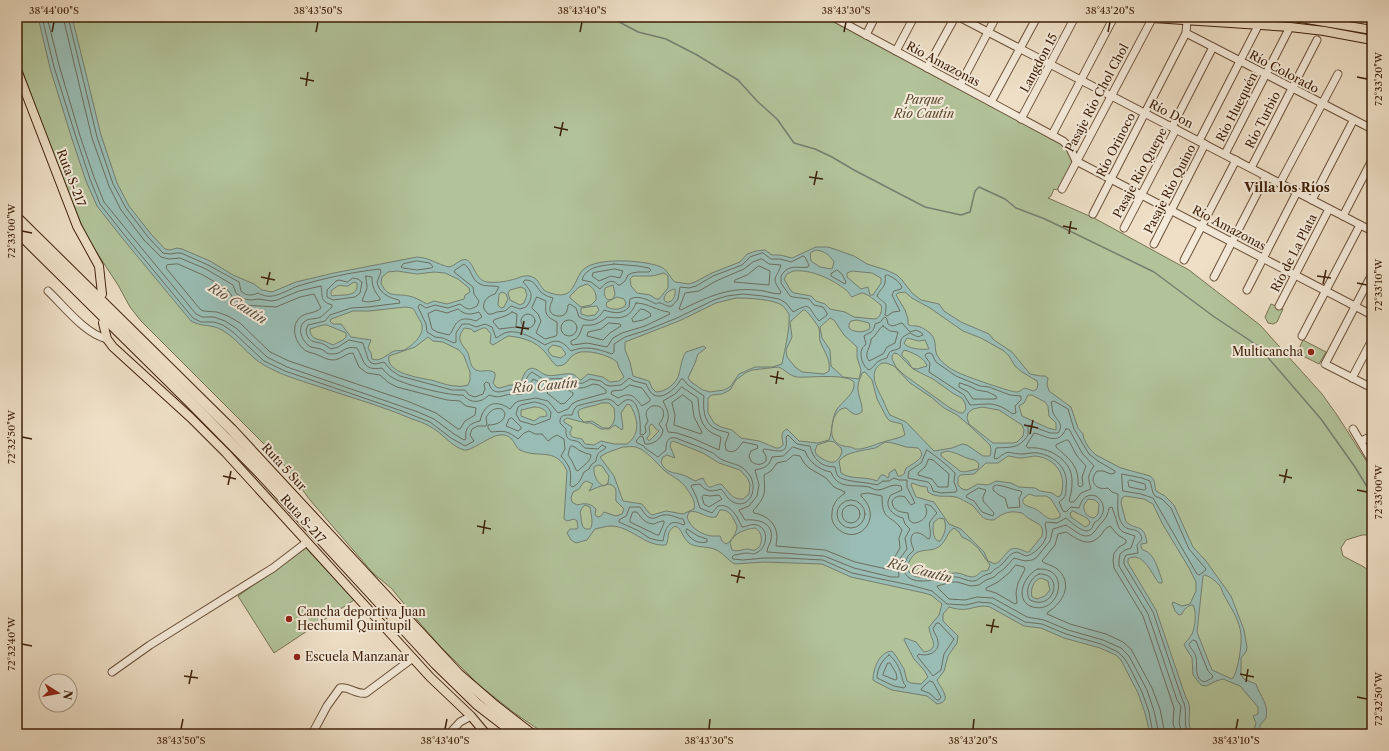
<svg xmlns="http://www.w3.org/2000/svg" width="1389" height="751" viewBox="0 0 1389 751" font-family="'Libre Caslon Text',serif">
	<rect width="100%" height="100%" fill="#eedfc6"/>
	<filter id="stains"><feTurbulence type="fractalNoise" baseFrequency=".005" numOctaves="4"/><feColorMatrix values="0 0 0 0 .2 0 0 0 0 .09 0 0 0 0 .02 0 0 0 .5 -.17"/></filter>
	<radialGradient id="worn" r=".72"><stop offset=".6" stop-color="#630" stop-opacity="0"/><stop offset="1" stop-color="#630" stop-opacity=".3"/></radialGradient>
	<g fill="#b2c39a" stroke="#787252">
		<polygon points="17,17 827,17 1014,117 1077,152 1062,183 1057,190 1054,189 1051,196 1048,198 1094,218 1189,270 1260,325 1322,394 1337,415 1372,470 1372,539 1367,535 1362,535 1346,540 1341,548 1343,556 1364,567 1372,573 1372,734 545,734 513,712 479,685 440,646 418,621 392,589 373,573 310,500 281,461 141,321 130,307 118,285 86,236 48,141 17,56"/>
		<polygon points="1271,304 1283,309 1277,322 1273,324 1268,323 1265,317"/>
		<polygon points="1303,340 1326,352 1319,364 1297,353"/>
		<polygon points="306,548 354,600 274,653 238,596"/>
	</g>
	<path fill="#99bdb5" stroke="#757e70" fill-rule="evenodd" d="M38,17H72L101,135L117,183L129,206L151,234L165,249L170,250L177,248L182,249L210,261L233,275L254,284L262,290L272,292L296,282L334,273L417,257C431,258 436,264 449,267C454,266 457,262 462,260C474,256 473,280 487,282C495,283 504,282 511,280C517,279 523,275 529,276C539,278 538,284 544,290C548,293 556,295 561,295C576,294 575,276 584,269C597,257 645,260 661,267C668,270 669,277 675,282L689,284L695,282L712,273L740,262L747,254L756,251L765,250L772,255H780L792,258L816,247H828L837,250L854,256L867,264L886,270L897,275L902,280L912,293L921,300L939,304L944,311L961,322L989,334L994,340L1012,352L1030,374L1041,376H1045L1048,378L1047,384L1049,391L1071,407L1078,428L1083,434L1084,439L1089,448L1096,455L1121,468L1150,476C1156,480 1154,485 1156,491L1165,496L1174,505L1193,547L1206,561L1231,596L1244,630L1247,647L1246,652L1241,658V675L1244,679L1256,684C1260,697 1269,703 1266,718L1260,725V734H1253L1256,723L1253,716L1258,714V707L1240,686L1223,679L1216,681L1206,686L1201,685L1193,675L1192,658L1184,645C1186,641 1190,638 1192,634C1195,627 1197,612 1193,605C1188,605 1184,609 1182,614L1179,615L1175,611L1172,603L1173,602L1182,606L1190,604L1196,591V582L1189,568L1162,523L1153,504L1144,499L1125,496L1122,498L1121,503L1126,522C1137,531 1144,523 1147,543L1141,544V547L1143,550C1155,553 1158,570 1162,580V583H1159C1152,575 1143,550 1128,559V563L1156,610L1186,698C1194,708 1185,720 1192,734H1150L1145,713L1138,693L1121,660L1116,655L1100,648L1064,638L1041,628L1024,626L990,607C982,605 976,607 968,609C962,610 955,609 949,607L943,614V621L958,636L957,643L948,656L944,671L937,680C940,688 954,701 937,704L927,696L892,690L876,682L873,680C873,669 879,652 892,651L896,656L904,669L907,681L911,683L921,684L928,677L924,670L914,659L904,640L905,638L916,642L924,652C942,649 929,637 929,627L939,615L942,604L931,595L924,593L851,577L822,564L764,562L735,564C727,560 723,552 714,549C706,546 696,548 689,543C682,538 683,529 675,526C665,532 670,538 666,545C645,547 631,526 611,526C606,526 600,528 595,529L587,540L576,543L571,540L567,533L570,529H576L578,528L577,521L574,519L567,521L564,519L567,471C556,446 537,459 520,450C513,446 514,433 499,435C490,436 470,452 464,450C450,446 442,432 429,426C424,423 418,421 412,419C382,406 349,397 317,386C299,380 281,375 264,365C248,356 238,339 222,330C212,324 201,327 191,321L123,239L97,206L86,181L72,139L50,68ZM816,250C824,251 830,255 834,262L832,269L820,267L811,261L810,253ZM793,271C811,269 832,279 846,290C849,292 849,295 852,297L861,293C868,293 875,301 881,305C883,310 880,319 874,319L854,317L845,312L830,309L825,304L816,301L811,296L794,293L791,291L784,279L787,274ZM852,271L872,273L881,278V283L873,295H870L868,287L861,289L847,277V273ZM388,272L397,271L417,274L434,272L445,273L458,279L469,288L470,292L465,295L464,299L447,304L434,301L427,304C421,301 415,297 409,296C396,293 388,299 381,283L382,277ZM664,273L668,276V288L659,299H656L650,295L637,293L631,286L630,279L633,276H652ZM354,282L357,283C359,298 343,294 332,296L331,294V291C341,283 337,286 348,286ZM587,284C593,287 597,293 596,300L591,305L581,307L570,298V296L579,287ZM613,285L615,294L613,299L608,300C604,297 604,293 605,288ZM521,287L525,289L527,295L524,303L520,305L510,300L508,293L510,290ZM675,289C676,296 673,303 666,302L664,300C664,294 669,290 675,289ZM502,292L506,294L508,299L504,307L501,308L498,305L499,294ZM905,292L912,298L930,308L963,331L981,338L1004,351L1009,356L1015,366L1022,372L1037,381L1038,384L1037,389L1033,391L1025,388C1022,389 1020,392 1017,392C1013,393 965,376 959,373C952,370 943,364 939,358C932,350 939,342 930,333C927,331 921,326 916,326C912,325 911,327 908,324V319L905,310L896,295L898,293ZM617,297L624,299L626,303L625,306C620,310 613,310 607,307L606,305L607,302ZM736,298C747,298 775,299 783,306C785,308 787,311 789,314C790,330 785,348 782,364L772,367H755L748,370L739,374L730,387L724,390L710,392L703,390L691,382L688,378L695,363L698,354L706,348L704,346L686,352C680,361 681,372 677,379C673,386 664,392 656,392L652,388L649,381L633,376L630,362L625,350V342L679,321L716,303ZM596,306H597L599,310L595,315L588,316L581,314V308ZM405,307C416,308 413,309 418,317C419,320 422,322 422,326C424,335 412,346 404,350C400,351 395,350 392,352C385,356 380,362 372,359L371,353L368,348L371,340L351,337L341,324H333L330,321L331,319L353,311H369ZM803,310H805C808,312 817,324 819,328C820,332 819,337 820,341C824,352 831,359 829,371L824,374L802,372L795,367L787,357L786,350L792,337L790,322ZM830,318L834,320L844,335L857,347V357L861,370L859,379L843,377L831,366L830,350L822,338L820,327ZM857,320L869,323L870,328C866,333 854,333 849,328V324L851,321ZM323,325H327L344,332L346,333V337L343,340L333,345C330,344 327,342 324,341C316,339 310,338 310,329ZM464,328L471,329L474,332L483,328H486L491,334L490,343L493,345L508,336C521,337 536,341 545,352C549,356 552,363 557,366C569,366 567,357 577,353C586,349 610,355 617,362L619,368L624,377L619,381L610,382L603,377L588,374L581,380C577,379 576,374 571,374C563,373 553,377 546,375C540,373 535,366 529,369C523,372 523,380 519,385H510L500,388L496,387L493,383L495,377V373C488,368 482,373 476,370C470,367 470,359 468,353C466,349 461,345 460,340C459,335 462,332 464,328ZM428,337L433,341L443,342L459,350L464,356L470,372V380L468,385C464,386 460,387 456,386C448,386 439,382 431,380C420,378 385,373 389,356L415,347ZM907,338L919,341L925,340L929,349C923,350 907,349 904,343ZM553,345L561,347L566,354L561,358L552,356L548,351L549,348ZM904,350C912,352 925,358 927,366L917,369L912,368L908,361L902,356V353ZM894,353L898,354L913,369L933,379L954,394L962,398L965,403L966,409L963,413H960L950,408L903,374L896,367L892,359V356ZM882,363H886L894,366L910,383L931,397L944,408L957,415L969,425L990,445L991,450L990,456H983L967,445L962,444L952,448L934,451L906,422L890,415C887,410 885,405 883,400C877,388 867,372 882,363ZM778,367C785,369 789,376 797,377C809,378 846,373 854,382C856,393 843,401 837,409C831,419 833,430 829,440L818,443L799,441L787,429C779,432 783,439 783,445L779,448H776L759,441L741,438L732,430L721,427L714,423L708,413V398L712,395L722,394L730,390L736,380L745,373L752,370ZM865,372L872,380L877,399L887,418L890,421L902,424L905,435C898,439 888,440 880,443C875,445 861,450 856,449C854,449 852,447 850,447C843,446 839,446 834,440C828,431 834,407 846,408C852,413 855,417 862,412C863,403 857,395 858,386C858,382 861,377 862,373ZM1028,395H1032L1045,402L1048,406L1049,416L1056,423V430L1048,428L1022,416L1019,406L1024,403ZM601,403H609L614,408C615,416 616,422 609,428H603L592,421L584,422L579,417L578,411C584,406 594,407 601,403ZM627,404L630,405C638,418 641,434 627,444H614L601,441L594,445L585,444L582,439C578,438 569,438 570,432C571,430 572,429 572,427L564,422V420L567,418L586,423H591L601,429H609L615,425L622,430L623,427L621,413ZM534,407C540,407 547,409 547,416L540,417L534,421L521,416V410ZM982,407L999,410L1022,425L1024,430L1023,436L1017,442L1013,443H993L969,424L967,418L968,413L973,409ZM651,424L653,425L655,428L659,431L649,441L647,438L650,434L649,427ZM673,441L703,453L719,463L740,470L748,479L750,485L749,494L743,499C731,500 729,491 721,484C710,485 710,493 703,478L695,481C691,479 687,476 683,475C673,472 665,473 661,462L663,457L667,455L675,458L670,446L671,442ZM829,441L834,442L841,448L842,452C837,465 831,464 821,458C818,456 816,455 815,451L817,445ZM886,442L893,443L906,447L918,448C929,457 912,464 906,468L904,474L901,476H898L895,469L889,473V476L888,478L884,475H881L877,481C866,476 851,480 841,473L839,461C847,451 863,451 875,448C879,447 882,443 886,442ZM623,447C627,447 632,446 636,447C648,451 656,463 665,471C672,476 682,481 687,489C691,495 696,502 694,509L683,514L666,511L652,515L649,513L642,504L623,501L614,476L600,457C606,452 615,450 623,447ZM947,451C957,452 965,459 975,460L979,464L978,469L964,472L960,471L941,456V453ZM1008,456C1012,456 1016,458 1020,458C1026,458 1031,456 1036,456C1057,459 1067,476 1061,495L1058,497L1052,493L1040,491L1035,488L1019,487L1011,483L996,481L988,485L978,484L967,490L962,489L958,485V478L960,475L974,474L986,463H998ZM598,465L602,466L609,476L608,483L604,486C597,484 593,474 594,467ZM586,481L593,484L589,491L598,487L609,484C619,487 615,493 616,501L624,509L622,514L616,516L604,512L601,516L598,517L595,515L596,509C590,503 585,503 577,505L572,502L571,498L573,492L579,489L583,483ZM912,483L920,486L927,487L928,492C938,500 951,493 961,499C964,501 969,503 972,505C980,512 981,521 994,520C1003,513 1010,510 1022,513C1025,515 1027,518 1030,519C1039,525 1044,524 1042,536L1029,552H1026C1006,541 1008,558 995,564L988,561L984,552L961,529L949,524L934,502L916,497L911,485ZM1029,494L1035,496H1046L1051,499L1060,514V517C1049,523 1045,515 1037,510C1033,507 1027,507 1024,504C1022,502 1023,500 1024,498ZM1088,499L1095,500L1099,504L1098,514L1094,518C1087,517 1083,512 1084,505ZM585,505L590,507C591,514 594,524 590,529H585C580,524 582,518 580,512L582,508ZM720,510C730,509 733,518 737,526C737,532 732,541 726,544L722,541L720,536C717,536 714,536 711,536C700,534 690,527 687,517L689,512C698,509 706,519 716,517ZM1073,511L1087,518L1090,522L1089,525L1085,527L1071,517L1070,513ZM939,518L944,519C947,527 945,534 940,541H938C933,539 932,528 934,522ZM755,528C763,532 764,546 755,550C752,551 751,549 748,549C743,549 738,552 732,550L730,543C734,533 745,529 755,528ZM954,528L959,532L962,537L970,541L978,548L990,565L988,570C986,571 984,571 982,571C979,573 977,577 972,577C967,577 962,573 957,573C945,572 911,587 907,567C915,543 928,555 940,546C946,541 948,531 954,528ZM1205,575C1211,577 1216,581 1220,586C1222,589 1222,592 1224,595C1230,607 1240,620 1241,635C1242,644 1238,673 1232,679L1212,670L1197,632L1203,576ZM1041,578L1048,581L1050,590L1045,596L1037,599L1032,597C1030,589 1034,580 1041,578Z"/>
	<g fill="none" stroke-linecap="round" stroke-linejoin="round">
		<g stroke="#6c6e5f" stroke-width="1">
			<path d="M42,17L54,67L76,137L90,179L100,204L126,237L193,318L201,322H214L223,325L233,332L264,361L285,371L402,411L430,422L451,438L465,446L474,441L470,435L472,429L478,426H486L487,424L486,418C489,411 495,407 502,409L505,413C505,422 496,425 488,425V428L491,432C504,431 507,430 518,439L524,433L529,431L535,434H542L548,441L553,437L557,435L564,439L565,449L561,456C570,466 572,471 570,485L572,487C580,484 581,478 584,472L589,469L591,465L596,461C597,453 599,452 605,449L606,447L602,445L598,449L585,448C583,447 582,445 580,443C574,438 565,444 566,429L560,423C559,414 566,415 572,415C573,412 574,408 577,406C579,405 605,399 608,399C613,400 615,403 618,406C621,404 623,401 626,400C640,396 641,426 640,434L643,435L646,432L645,426L648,421C645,414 645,410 652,406C666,404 666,416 659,424L663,430C662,439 653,445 645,444L643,437L640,436L636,441L637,443L644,446L645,448L658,457L666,450C666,443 667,436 676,438C688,443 701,447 713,453C716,455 719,459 723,460C731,464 741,464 747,472C760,485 751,511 733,502C728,500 725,493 721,489C712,492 706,492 700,484L692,485L691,486L696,496L700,508L712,513L718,506C731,503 737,517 742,527C747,527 752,523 757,525C770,529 767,549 756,553C753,555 750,553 747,553C742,553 738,555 734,555L732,557L733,559L743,560L764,558H786L823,560L852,573L910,585L932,591L947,604L966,605L978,602L991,603L1025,622L1042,624L1066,634L1101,644L1118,652L1124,658L1128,664L1142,692L1149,712L1153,734"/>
			<path d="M47,17L59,65L80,136L94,177L104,202L130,234L196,314L202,317H214L225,321L236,328L267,357L287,367L418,412L434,419L454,434L464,440L466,439C464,428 470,423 480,421C484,403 496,399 510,409L515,403L519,401L536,398L548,401L558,413L568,409L572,404L577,401L606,393V390L599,385L593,384C584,388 578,391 569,383C554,383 548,387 533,379C530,382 529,389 525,392C520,396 517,394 512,394C501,395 501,399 489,395C481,403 471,404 463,395C450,396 405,385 393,378C389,376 385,372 382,368C362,371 365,361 357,348C343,345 343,355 331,354C327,354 326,352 323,350C319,348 315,348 311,347C303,343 297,330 303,323C308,317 315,320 321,317C322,316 330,309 332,307V305C319,301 323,295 321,286L299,291L277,300L272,301L258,299L251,300L244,299L236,293L233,285L206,269L180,258L169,259L161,257L144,240L121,210L109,186L92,138L63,17"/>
			<path d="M68,17L97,137L113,184L126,208L148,237L163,253L170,254L177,253H181L208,265L239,282L241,291C246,296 251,296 258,293C262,295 267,297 272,296C278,296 292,288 298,286C325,278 352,272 380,269L381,272L377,282C379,293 389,298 399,300L400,303L368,307L351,308L330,315L325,321L308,325L306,330C308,345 316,340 325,345C327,346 329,348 331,349L338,347L349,340L363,343L368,359L371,363L376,364L384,362L391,370L400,376L452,390H465L469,395L475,397L483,394L485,389L484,384L486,382L489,383C492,395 500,392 509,390C514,388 518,391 522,388C527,384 525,376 532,372L543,379H548L571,378C580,385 581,385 590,379L601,381L606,385L610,386L621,385L629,378L634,381L646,384C648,388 650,393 654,395C664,400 677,387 681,379H683L688,385L704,396C703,406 703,422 714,428C719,431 724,431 729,433L725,444L726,450C735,455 738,448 743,442L757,445L758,448L751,451L749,456L751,461C755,465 761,466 766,461V456L763,451L764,449C777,450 789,457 786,437L788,435L797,444L810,446C813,459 821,467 835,467C836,470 836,474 838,476C843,482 868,482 877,485L883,481H889L894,478L899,480H907V487L915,503L911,505L905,497C900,495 894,496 892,502C893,511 900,512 908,513L909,520L913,523C923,523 930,514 925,506L926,504L931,506L937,513C924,527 932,523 930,538L928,539C915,526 906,535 914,550L908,556L903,567C906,590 939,578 952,577C959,576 964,580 971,581C977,582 980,577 985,575C987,574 989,574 991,573C996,567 997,569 1001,565C1007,560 1009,553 1017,552L1026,556C1033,555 1044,545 1046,537C1047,533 1046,528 1045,524L1046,522L1057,523L1066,518C1071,522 1083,534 1090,530C1093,528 1093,524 1095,522C1097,521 1099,520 1100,518C1106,511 1104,501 1096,496C1086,493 1082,499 1079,508L1071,507L1066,512L1063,511L1059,502C1060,501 1062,500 1063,499C1066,496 1066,491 1066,487C1069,469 1055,456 1038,453C1032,452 1028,454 1022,454C1008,454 1010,448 997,459L994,458L996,448C1011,447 1019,449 1028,435V427L1029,425L1050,433H1058C1064,425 1058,421 1054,415C1052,412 1052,405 1051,402L1054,401L1068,409L1074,429L1089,454L1098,461L1115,471V473L1111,474L1103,471H1097C1088,481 1096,491 1108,488L1112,492L1118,494C1118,503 1116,517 1123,525C1129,533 1139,525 1142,539L1137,545L1138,553L1126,555L1124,559V564L1153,612L1182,699C1189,710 1182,722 1188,734"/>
			<path d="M763,253L771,259H780L791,262L803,256L805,257L809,265L808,267C797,269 789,263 781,276V283L790,296L793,297L809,299L814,305L823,307L827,313V315L819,321C807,308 813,301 793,312L786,303L779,299L763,296L743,294L727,296L714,300L677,318L647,330L625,337L614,344V352L612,354C598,349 585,345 571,351C562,341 557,338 545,345C535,339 520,330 508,332C503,333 500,336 496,338L492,327L485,324L476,327L469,324H462L456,333V342L454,343L443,338L435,337L427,332L426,324L418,307L420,304L426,308L435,305L448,308L460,304C467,309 468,311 477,306L479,301L474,294L473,287L454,272L455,270L464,264C472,269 471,280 480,284C486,287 493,285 499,287L495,294C488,296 482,301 484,309L488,314H492L497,312L505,311L511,306L520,309L526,307C535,296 531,291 523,282L525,280C534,280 535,285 541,292C544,295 549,297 553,298C552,302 549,306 550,311C552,316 561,318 565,314C567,312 568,308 568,305L570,304L576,308L579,317C591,323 597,321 604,310C613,313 622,315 629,307L630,299C638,295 646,299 654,303C659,306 655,302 660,303C665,304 666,307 672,306L678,299L680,287L689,288L696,286L713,276L742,265L750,257Z"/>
			<path d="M762,259L769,264L781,265C777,279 770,276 781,292L780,294C772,294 764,290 756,290C728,287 705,298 681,310L679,309L685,293L699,291L716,281L744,269L753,262Z"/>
			<polygon points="417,261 430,263 433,267 431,268 417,270 403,268 401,267 403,264"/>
			<path d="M178,264L203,275L227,289L234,299L244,305L276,307L300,297L314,294L321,308C314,315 303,311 297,321C291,331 297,345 306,351C310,353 314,353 318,355C323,357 327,360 333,360C340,360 346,353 353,353L359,367L367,373L380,375L389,383L397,387L447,400L460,401L466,406L476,408L475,415L465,421L460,429H458L436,413L407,401L289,361L270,352L240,323L228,316L217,312L203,311L200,309L166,268L167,265Z"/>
			<path d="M614,264L638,266L649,268L651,270L649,272H638L632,273L628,275L625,281L620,285H618C612,277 604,284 600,289L591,282L582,280C586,266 602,266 614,264Z"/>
			<polygon points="759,266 770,271 769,285 734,282 735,280 747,275"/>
			<polygon points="615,269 623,271 620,278 611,276 599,281 592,276 593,273"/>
			<polygon points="837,270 842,274 846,282 845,284 831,276 831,274"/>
			<path d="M888,275C894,278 899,281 902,287L901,289L894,291L892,295L900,311L893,312L887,316L885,315C888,299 884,305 877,296C880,288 887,288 885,276Z"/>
			<path d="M366,276L372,277C372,286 374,291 380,298V300L368,302L362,301L367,288Z"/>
			<polygon points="353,278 358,279 362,282 360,293 355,297 333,300 327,297 327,290 336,281 339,280 347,282"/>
			<path d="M537,297L546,301C545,314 545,316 557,322V334L556,336L545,339L536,333L541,321L538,314L532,308Z"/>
			<path d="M636,303C648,303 657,311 669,312L670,314L645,326L622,333L613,338L607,347L587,343L573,345L571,344V341C580,338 580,333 583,325C593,326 599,324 607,317C622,319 630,318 636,303Z"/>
			<polygon points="641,309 645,310 650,313 651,316 643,320 633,322 632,319"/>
			<path d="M436,310L447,313L458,309C465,315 470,315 479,312L482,317L476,321C467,318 459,317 454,327C452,330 452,333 449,335L437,332L432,329L428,314Z"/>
			<path d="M512,312L517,314L516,327L499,329L493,322L494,320C500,317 506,317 512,312Z"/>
			<circle cx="528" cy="321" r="7"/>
			<path d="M885,317L887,319L888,324C894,328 896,324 902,323L910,332L916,330L922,333L923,335L918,337L910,333C900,338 901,338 900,348C893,352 890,348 887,358C874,361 877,365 869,370C863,367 859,355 862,349C862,347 865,346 866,344L864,336C871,331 873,334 875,324L880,322Z"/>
			<circle cx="569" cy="328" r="8"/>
			<polygon points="609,323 620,324 621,326 610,333 603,340 587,336 588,332 601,329"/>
			<path d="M883,326L890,331L898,332L895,343L887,347L883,354L869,361C863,353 871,348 871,339C876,336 879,328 883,326Z"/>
			<path d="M930,353L932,354L936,362L956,376L980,386L989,387L1010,395L1021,396V400L1015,406L1016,413L1013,414C994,401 991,404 970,405L964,395L929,372L930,363L925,356L926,354Z"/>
			<polygon points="960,383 969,386 977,390 988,392 996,396 997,398 995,399 973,399 968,392 959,387 959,385"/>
			<path d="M630,385L642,388L650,399V401L642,406C634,397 632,391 618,398L611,394L612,391L622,390Z"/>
			<path d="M682,387L698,398C699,410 699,423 709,431C713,434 717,435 721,437L719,450L692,438L677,433L668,432L666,425C671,415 667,410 663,401L675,394Z"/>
			<polygon points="567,389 573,393 573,395 565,403 561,404 547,393 549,391"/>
			<polygon points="683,395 692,402 694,417 702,432 701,434 674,425 675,415 672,403"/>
			<path d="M535,402C543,404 548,405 551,413L550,419L534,425L520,421L516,414L518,407L521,405Z"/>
			<polygon points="512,418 521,427 521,429 518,431 506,426 509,419"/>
			<path d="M1066,429H1069L1082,453L1094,466C1087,476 1088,478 1091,489L1081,493L1074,502H1070L1069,500C1072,492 1073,481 1071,473C1066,456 1044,446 1028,448L1026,446L1034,433C1047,436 1058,446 1066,429Z"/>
			<path d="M1067,440L1069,441L1077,456L1086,466L1082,477L1083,485L1080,487L1078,485C1079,465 1069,459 1056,447V445Z"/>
			<path d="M572,446C577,447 578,451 583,452C586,454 588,453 591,455C591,462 582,466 578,471L576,470L572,461L568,455L570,447Z"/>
			<path d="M793,447L805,451C809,462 819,470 831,472C838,490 853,484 869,487C872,488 874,490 878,490C887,489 891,483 901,486L902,490L891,495C883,506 892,515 903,518L905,524L910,529L905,538L907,549L901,557L898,564L899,577H891L854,568L824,556L767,552C767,548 770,544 771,540C774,522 758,519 745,520L739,510L749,506L757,496L759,485L755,470C764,468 769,467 772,457L783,456Z"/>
			<path d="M927,450C936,456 946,464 955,473L954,482L957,490L956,492L941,493L933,491L931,485L928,482L908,478L909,471L921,463Z"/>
			<path d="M794,455L800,456L804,463L809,468L826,478L834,487L845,492L844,494C837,498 832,505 832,514C831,519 833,524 837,528C857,548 885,518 861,496V494L868,493L882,496C882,523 891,513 902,530L899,538L900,548L893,560L891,570L855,562L825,550L776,546C776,543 777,540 777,537C777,524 767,515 754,513L753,511C766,496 765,494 764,475L771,471L777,463L786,461Z"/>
			<polygon points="929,459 933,460 949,474 948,487 938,487 932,479 918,475 918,473 925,467"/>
			<polygon points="1122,474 1142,478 1150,481 1153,493 1155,496 1162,499 1171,508 1189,549 1206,569 1205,571 1199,575 1197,574 1153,498 1141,494 1123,491"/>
			<polygon points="1130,480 1145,484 1146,489 1144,490 1129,487 1128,482"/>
			<path d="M997,485C1006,486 1013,490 1021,491L1022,493L1019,498L1020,507L1008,508L1005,498L999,495L993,490V487Z"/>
			<polygon points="979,488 986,490 983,497 983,501 994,513 993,516 982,512 974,501 966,497 967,495"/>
			<polygon points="704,495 710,496 719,495 722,499 709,507 704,504 702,497"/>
			<circle cx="851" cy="514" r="14"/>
			<circle cx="851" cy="514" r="9"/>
			<path d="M630,507H640C644,512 647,520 655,518C658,517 660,515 664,515C671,514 676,518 683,519L685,524L683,525C669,517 665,529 663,541L656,540L649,538L639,531L619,522V520L626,516Z"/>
			<path d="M633,512H637C641,518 646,524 654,524C657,523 660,521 664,521V523L659,535H657L630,522V520Z"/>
			<path d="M687,529L698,536L707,539V542C698,544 691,540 686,532Z"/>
			<polygon points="1016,565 1024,567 1025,569 1018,583 1016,593 1017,603 1015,604 996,593 986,590 986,588 998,582 1009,573"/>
			<path d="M1038,569C1073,567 1059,618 1030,606C1014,598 1025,574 1038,569Z"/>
			<path d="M1039,574C1065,573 1054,612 1030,600C1024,591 1030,578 1039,574Z"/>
			<path d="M937,623H939L954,639L944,654L941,670L933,676L917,656L919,654C927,657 940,652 938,642C938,637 934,634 933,629Z"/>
			<path d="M1193,640L1196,641L1208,671L1213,676L1212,678L1205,682C1193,679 1198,666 1196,657C1195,652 1191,649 1189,645Z"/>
			<path d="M889,655C894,658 900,668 901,674C903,679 902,682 906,686L904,688L894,686L877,678C877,669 882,660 889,655Z"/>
			<polygon points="888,663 890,663 896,673 897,679 895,680 883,675"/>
			<polygon points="930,681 933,682 941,697 939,700 937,700 929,693 921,690 922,688"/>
			<path d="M1159,734L1154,711L1147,690L1129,656L1121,648L1103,640L1068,630L1044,620L1027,617L993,598L977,597L965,600L949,599L938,588L937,586L952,582H957L971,586L979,585L986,580L994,577L998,573L1004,569L1014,558L1025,561L1032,560L1036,558L1050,541L1053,529L1066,525C1079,533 1087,544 1098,527C1104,519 1107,519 1109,508L1112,507L1119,528L1123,532L1135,536L1131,548L1125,550L1120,554L1119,560V566L1148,614L1177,700L1181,706L1179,723L1182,734"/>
			<path d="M1165,734L1160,709L1152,688L1131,649L1123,642L1106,634L1070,624L1047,614L1048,612C1064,602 1074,582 1056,568C1051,565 1045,564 1042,561L1055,545L1058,534L1066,532C1077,539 1089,549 1101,535C1104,531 1105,528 1110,526L1118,535L1126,540V543L1119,547L1114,553L1113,560L1114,568L1143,616L1174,708L1173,723L1176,734"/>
		</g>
		<polyline stroke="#757e70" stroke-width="1.5" points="610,17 638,32 666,39 697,55 738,80 758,102 777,119 794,143 815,149 832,157 854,170 925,207 961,215 970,212 975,191 979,187 1005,199 1016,208 1045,219 1154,272 1213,316 1258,346 1321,419 1355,467 1372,495"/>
		<defs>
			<g id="minor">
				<polyline points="833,17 1063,141 1070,148 1076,161 1372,315"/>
				<polyline points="959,17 1372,231"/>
				<polyline points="1186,33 1372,129"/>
				<polyline points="866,35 875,17"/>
				<polyline points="896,51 914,17"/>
				<polyline points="927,68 955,17"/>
				<polyline points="960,85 996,17"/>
				<polyline points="991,102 1037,17"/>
				<polyline points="1021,119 1075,17"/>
				<polyline points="1172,127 1213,47"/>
				<polyline points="1052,135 1114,17"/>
				<polyline points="1199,141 1259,24"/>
				<polyline points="1225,154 1290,27"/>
				<polyline points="1251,168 1317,40"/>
				<polyline points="1280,183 1338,74"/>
				<polyline points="1062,189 1152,19"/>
				<polyline points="1312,200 1353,121"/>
				<polyline points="1093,214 1186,33 1187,21"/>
				<polyline points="1343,216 1372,160"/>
				<polyline points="1124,228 1176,129"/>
				<polyline points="1154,244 1205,144"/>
				<polyline points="1184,260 1236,160"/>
				<polyline points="1372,274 1325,364 1372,388"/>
				<polyline points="1214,277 1266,176"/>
				<polyline points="1247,290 1297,192"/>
				<path d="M48,291C64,306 85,334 107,339"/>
				<polyline points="1279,306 1329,209"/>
				<polyline points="1302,336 1360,225"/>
				<polyline points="1352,378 1372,340"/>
				<polyline points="1353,429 1372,461"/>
				<polyline points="1361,441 1372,436"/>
				<polyline points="112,672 150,645 273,568 307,542"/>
				<path d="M312,734L327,706L340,688C349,686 356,695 366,693L413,658"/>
				<polyline points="449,734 460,722 471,716"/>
			</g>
			<g id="major">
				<polyline points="1138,17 1290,27 1324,31 1372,40"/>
				<polyline points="1295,17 1372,30"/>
				<polyline points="17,70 77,226 99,266 102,294"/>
				<polyline points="103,323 107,339 113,347 191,418 226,453 430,677 471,716 486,734"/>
			</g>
			<g id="highway">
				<polyline points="17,218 232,430 458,674 495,706 531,734"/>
				<polyline points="17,231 191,403 261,474 436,664 477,704 516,734"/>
			</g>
		</defs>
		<use href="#minor" stroke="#6a5038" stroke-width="9"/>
		<use href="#major" stroke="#3e2009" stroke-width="10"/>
		<use href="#highway" stroke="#3e2009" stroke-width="12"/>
		<use href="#minor" stroke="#f4eada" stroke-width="7"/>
		<use href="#major" stroke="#eedfc6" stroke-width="8"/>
		<use href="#highway" stroke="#eedfc6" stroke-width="10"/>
	</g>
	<path fill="none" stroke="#3e2009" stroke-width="1.5" d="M52,32L54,22M316,32L318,22M580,32L582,22M844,32L846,22M1108,32L1110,22M1357,77L1367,79M300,78L314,81M306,86L308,72M554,127L568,130M560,136L563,122M809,177L823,179M814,185L817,171M1063,226L1077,229M22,231L32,233M1069,234L1071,221M1317,276L1331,278M261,277L275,280M1357,283L1367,285M1323,284L1326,270M267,285L270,272M516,327L529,329M521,335L524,321M770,376L784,379M776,384L778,371M1024,425L1038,428M1030,434L1033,420M22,437L32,439M1279,475L1292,478M223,476L236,479M1284,483L1287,469M228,485L231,471M1357,490L1367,492M477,526L491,529M483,534L485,520M731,575L745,578M737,583L740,570M986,625L999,627M991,633L994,619M22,644L32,646M1240,674L1254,677M184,676L198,678M1246,682L1248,669M189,684L192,670M1357,697L1367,699M181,729L183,719M445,729L447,719M709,729L710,719M973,729L974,719M1236,729L1238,719"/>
	<g fill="#8f2418" stroke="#f4eada" stroke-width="1.5">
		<circle cx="1311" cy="352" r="4"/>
		<circle cx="289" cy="619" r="4"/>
		<circle cx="297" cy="657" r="4"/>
	</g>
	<g text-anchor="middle" stroke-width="4" stroke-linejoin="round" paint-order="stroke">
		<g font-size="12" fill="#3e2009" stroke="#f4eada">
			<text transform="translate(1039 63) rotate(-62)" y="4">Langdon 15</text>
			<text transform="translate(943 64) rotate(28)" y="4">Río Amazonas</text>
			<text transform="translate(1284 72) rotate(28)" y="4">Río Colorado</text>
			<text transform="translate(1097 98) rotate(-62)" y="4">Pasaje Río Chol Chol</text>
			<text transform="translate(1237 107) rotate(-63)" y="4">Río Huequén</text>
			<text transform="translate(1171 114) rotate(27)" y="4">Río Don</text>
			<text transform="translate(1263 120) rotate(-63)" y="4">Río Turbio</text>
			<text transform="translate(1116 145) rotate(-63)" y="4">Río Orinoco</text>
			<text transform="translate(1140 173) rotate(-62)" y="4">Pasaje Río Quepe</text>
			<text transform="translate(71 178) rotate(69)" y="4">Ruta S-217</text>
			<text transform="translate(1170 189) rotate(-63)" y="4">Pasaje Río Quino</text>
			<text transform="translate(1229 228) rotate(28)" y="4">Río Amazonas</text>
			<text transform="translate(1294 253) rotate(-63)" y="4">Río de La Plata</text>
			<text transform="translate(284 467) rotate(47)" y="4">Ruta 5 Sur</text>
			<text transform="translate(303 519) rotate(48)" y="4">Ruta S-217</text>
		</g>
		<g font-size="12" font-style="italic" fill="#5b492d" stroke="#f4eada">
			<text x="924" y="104">Parque<tspan x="924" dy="14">Río Cautín</tspan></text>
		</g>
		<g font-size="12" fill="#3e2009" stroke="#f4eada" text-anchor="start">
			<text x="1303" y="356" text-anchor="end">Multicancha</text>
			<text x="297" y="616">Cancha deportiva Juan<tspan x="297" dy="14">Hechumil Quintupil</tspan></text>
			<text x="305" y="661">Escuela Manzanar</text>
		</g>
		<g font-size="13" font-weight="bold" fill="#3e2009" stroke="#f4eada">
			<text x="1287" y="192">Villa los Ríos</text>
		</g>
		<g font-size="13" font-style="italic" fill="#594f3d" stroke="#f4eada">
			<text transform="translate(238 303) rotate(32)" y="5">Río Cautín</text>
			<text transform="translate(545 385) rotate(-5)" y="5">Río Cautín</text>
			<text transform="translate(920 570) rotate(14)" y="5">Río Cautín</text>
		</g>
	</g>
	<rect width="1389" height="751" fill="none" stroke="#eedfc6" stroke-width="44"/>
	<g transform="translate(58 693) rotate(101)"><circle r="19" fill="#f4eada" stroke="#ab9986"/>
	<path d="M0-3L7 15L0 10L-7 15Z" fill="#8f2418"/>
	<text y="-6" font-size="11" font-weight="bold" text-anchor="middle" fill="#3e2009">N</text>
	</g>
	<rect x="22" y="22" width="1345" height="707" fill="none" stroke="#3e2009" stroke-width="1.5"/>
	<g font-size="10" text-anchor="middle" fill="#3e2009">
		<text x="54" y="14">38°44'00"S</text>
		<text x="318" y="14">38°43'50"S</text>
		<text x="582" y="14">38°43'40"S</text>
		<text x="846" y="14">38°43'30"S</text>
		<text x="1110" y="14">38°43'20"S</text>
		<text transform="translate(1378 79) rotate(-90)" y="4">72°33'20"W</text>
		<text transform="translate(11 231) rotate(-90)" y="4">72°33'00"W</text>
		<text transform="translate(1378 285) rotate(-90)" y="4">72°33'10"W</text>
		<text transform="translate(11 437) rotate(-90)" y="4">72°32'50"W</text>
		<text transform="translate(1378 492) rotate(-90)" y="4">72°33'00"W</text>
		<text transform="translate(11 644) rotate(-90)" y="4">72°32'40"W</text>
		<text transform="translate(1378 699) rotate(-90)" y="4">72°32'50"W</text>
		<text x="181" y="744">38°43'50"S</text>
		<text x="445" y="744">38°43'40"S</text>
		<text x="709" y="744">38°43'30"S</text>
		<text x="973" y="744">38°43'20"S</text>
		<text x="1236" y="744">38°43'10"S</text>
	</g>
	<rect width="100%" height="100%" filter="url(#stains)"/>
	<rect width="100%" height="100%" fill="url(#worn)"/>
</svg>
